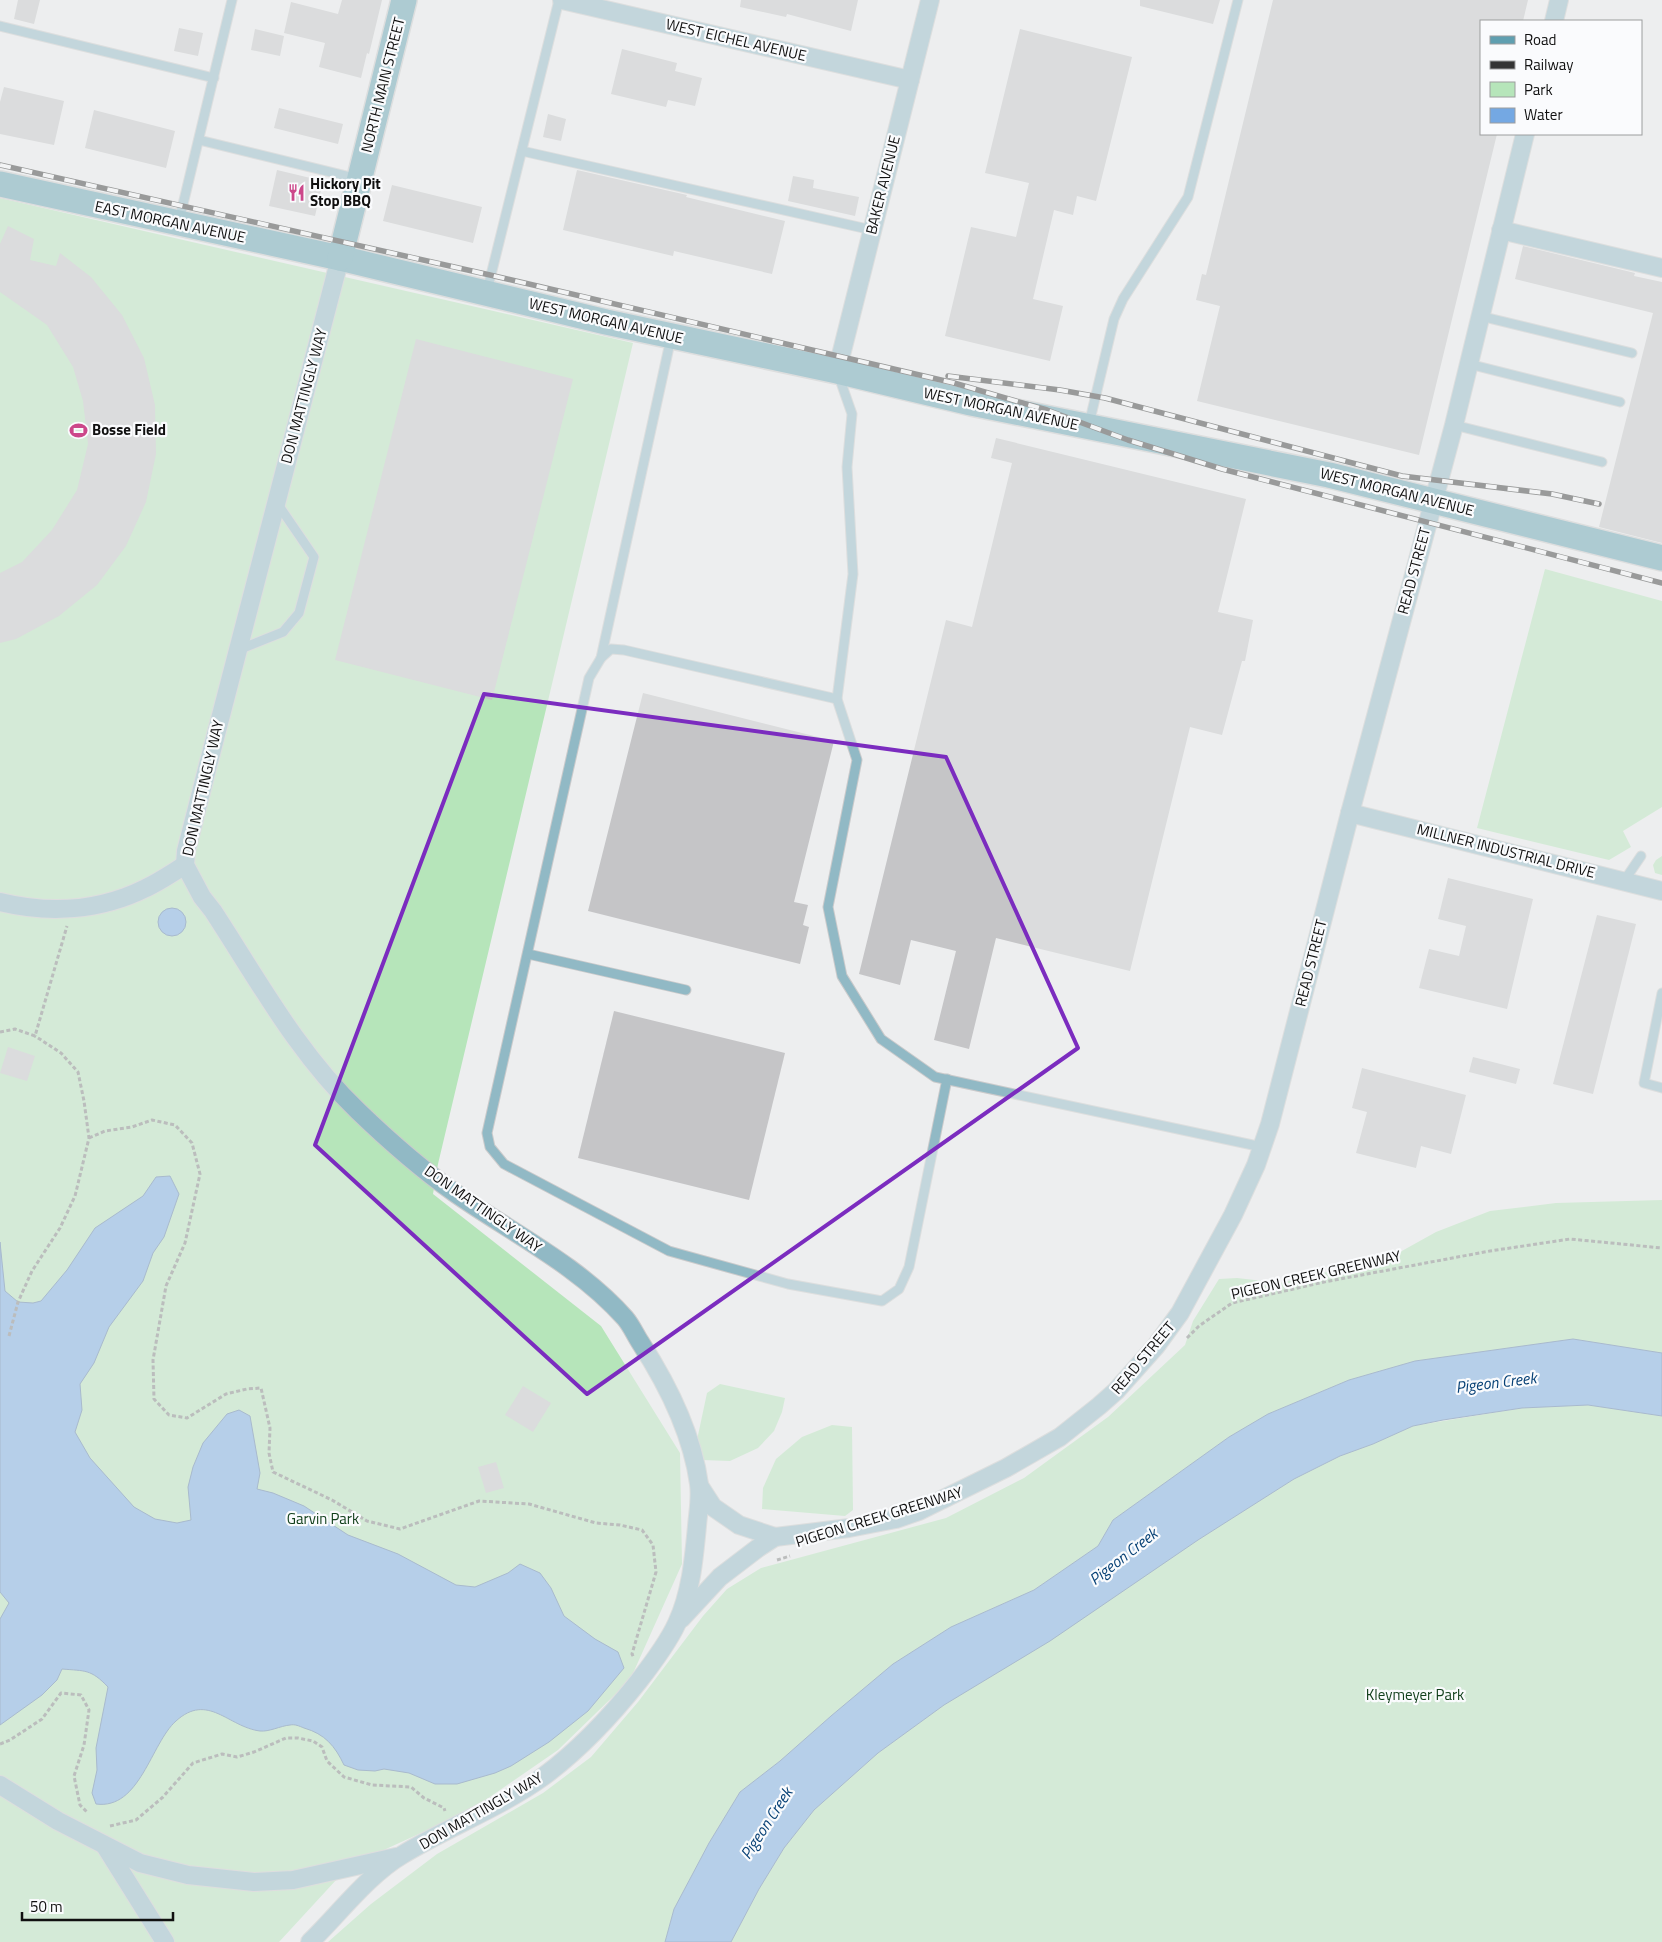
<svg xmlns="http://www.w3.org/2000/svg" width="1662" height="1942" viewBox="0 0 1662 1942" font-family="'Titillium Web',sans-serif">
	<rect width="100%" height="100%" fill="#edeeef"/>
	<g fill="#b6e5ba">
		<polygon points="0,198 633,343 438,1164 433,1194 601,1326 680,1453 682,1564 630,1680 558,1750 471,1810 349,1866 279,1942 0,1942"/>
		<polygon points="1545,569 1662,601 1662,807 1623,831 1631,847 1609,860 1477,828"/>
		<polygon points="1662,856 1662,875 1655,873 1653,865 1656,860"/>
		<polygon points="1662,1200 1662,1353 1573,1339 1415,1361 1349,1380 1268,1414 1229,1437 1113,1520 1098,1546 1034,1590 951,1627 893,1664 831,1716 780,1761 740,1792 709,1843 674,1909 665,1942 328,1942 371,1904 437,1854 543,1793 591,1757 638,1702 703,1616 727,1589 761,1568 946,1518 1024,1478 1108,1417 1185,1345 1193,1321 1219,1279 1237,1278 1280,1283 1391,1257 1436,1232 1490,1211 1556,1203"/>
		<polygon points="720,1384 785,1398 782,1412 774,1431 758,1448 730,1461 702,1460 697,1440 707,1393"/>
		<polygon points="1588,1405 1662,1416 1662,1942 731,1942 759,1889 784,1848 814,1810 878,1753 944,1705 1198,1540 1294,1479 1340,1456 1373,1444 1413,1426 1522,1408"/>
		<polygon points="832,1425 852,1427 853,1510 845,1516 762,1509 763,1488 776,1459 802,1437"/>
	</g>
	<g fill="#74a8e3" stroke="#567aa4">
		<circle cx="172" cy="922" r="14"/>
		<path d="M170,1176L179,1194L164,1237L153,1253L143,1281L109,1327L94,1363L80,1384L82,1410L75,1432L90,1458L134,1507L155,1519L177,1523L191,1520L188,1487L193,1467L203,1443L227,1414L239,1410L250,1416L260,1473L257,1489L273,1493L304,1506L348,1535L398,1554L456,1585L475,1587L508,1573L520,1564L540,1573L551,1588L564,1616L595,1639L618,1652L624,1668L588,1711L549,1742L511,1766L495,1773L457,1784H435L409,1773L384,1769L375,1771L358,1770L344,1765C335,1746 325,1734 304,1728C299,1726 295,1724 290,1725C280,1726 269,1732 260,1731C228,1727 208,1692 176,1721C151,1743 140,1810 96,1804L92,1793L97,1770L96,1748L108,1687C91,1669 85,1671 62,1669L57,1680L42,1695L0,1725V1619L9,1603L0,1592V1242L5,1291L18,1302L33,1303L41,1301L67,1270L95,1228L143,1196L156,1177Z"/>
		<polygon points="1573,1339 1662,1353 1662,1416 1588,1405 1522,1408 1443,1420 1413,1426 1373,1444 1340,1456 1294,1479 1198,1540 1050,1641 944,1705 878,1753 814,1810 784,1848 759,1889 731,1942 665,1942 674,1909 709,1843 740,1792 780,1761 831,1716 893,1664 951,1627 1034,1590 1098,1546 1113,1520 1229,1437 1268,1414 1349,1380 1415,1361"/>
	</g>
	<g fill="#c5c5c7">
		<polygon points="18,0 40,0 34,24 14,19"/>
		<polygon points="342,0 382,0 369,54 367,53 361,78 319,67 325,43 284,33 291,2 338,14"/>
		<polygon points="741,0 858,0 851,31 787,14 786,17 740,7"/>
		<polygon points="1140,0 1220,0 1213,24 1140,6"/>
		<polygon points="1273,0 1528,0 1523,21 1481,21 1481,134 1497,134 1419,455 1197,401 1220,306 1196,300 1202,274 1206,275"/>
		<polygon points="179,28 203,33 198,56 174,51"/>
		<polygon points="255,29 284,36 280,56 251,50"/>
		<polygon points="1020,29 1132,57 1096,201 1077,196 1073,215 1054,210 1033,299 1063,306 1050,361 945,336 971,227 1016,237 1029,183 985,173"/>
		<polygon points="622,49 677,63 675,71 702,78 695,106 668,100 666,107 611,94"/>
		<polygon points="4,87 64,101 54,145 0,134 0,102"/>
		<polygon points="279,108 343,124 338,144 274,128"/>
		<polygon points="94,110 175,131 166,168 85,148"/>
		<polygon points="548,114 566,119 561,141 543,137"/>
		<polygon points="277,170 323,181 315,216 269,206"/>
		<polygon points="577,170 687,195 686,197 785,221 772,274 674,251 673,256 563,230"/>
		<polygon points="793,176 814,180 813,188 859,197 855,216 788,201"/>
		<polygon points="392,185 482,207 473,243 383,221"/>
		<polygon points="8,226 34,239 30,260 56,266 60,253 91,277 122,315 144,358 155,405 156,454 146,502 126,546 97,585 59,616 16,639 0,643 0,573 22,562 52,530 77,490 88,444 83,401 73,367 47,325 0,292 0,244"/>
		<polygon points="1523,246 1635,273 1634,276 1662,282 1662,543 1599,527 1653,313 1515,279"/>
		<polygon points="416,339 573,379 492,700 335,660"/>
		<polygon points="996,438 1246,499 1218,612 1253,620 1245,661 1242,661 1222,735 1190,727 1130,971 996,938 969,1049 934,1040 956,951 911,940 900,985 859,974 946,620 972,627 1012,463 991,458"/>
		<polygon points="643,693 834,741 794,902 808,905 803,925 809,927 800,964 588,911"/>
		<polygon points="1448,878 1533,899 1507,1009 1419,988 1429,949 1459,956 1466,926 1438,919"/>
		<polygon points="1597,915 1636,924 1593,1094 1553,1084"/>
		<polygon points="614,1011 785,1053 749,1200 578,1158"/>
		<polygon points="8,1047 35,1056 27,1081 0,1073"/>
		<polygon points="1473,1057 1520,1069 1516,1084 1469,1072"/>
		<polygon points="1362,1068 1466,1095 1451,1154 1421,1146 1416,1168 1356,1153 1367,1112 1352,1108"/>
		<polygon points="523,1386 551,1403 533,1432 505,1415"/>
		<polygon points="496,1462 504,1488 486,1493 478,1467"/>
	</g>
	<g fill="none" stroke-linecap="round" stroke-linejoin="round">
		<defs>
			<g id="lane">
				<polyline points="0,26 214,78"/>
				<polyline points="199,140 359,179"/>
				<polyline points="522,151 872,230"/>
				<polyline points="179,221 232,0"/>
				<polyline points="487,291 559,0"/>
				<polyline points="1480,316 1632,353"/>
				<polyline points="1469,364 1620,402"/>
				<polyline points="838,374 852,414 847,467 853,574 837,699 857,760 828,907 842,976 881,1039 935,1077 1262,1147"/>
				<polyline points="1089,424 1114,319 1123,299 1188,197 1238,0"/>
				<polyline points="1454,425 1602,462"/>
				<polyline points="238,650 283,632 299,613 314,557 277,503"/>
				<polyline points="601,658 671,338"/>
				<polyline points="837,699 624,650 611,649 601,658 589,678 487,1133 490,1147 504,1164 669,1251 788,1284 882,1301 899,1289 909,1267 947,1079"/>
				<polyline points="1624,881 1641,856"/>
				<polyline points="528,954 686,990"/>
				<polyline points="1662,993 1644,1083 1662,1088"/>
			</g>
			<g id="street">
				<polyline points="562,0 910,80"/>
				<polyline points="1554,21 1559,0"/>
				<polyline points="1501,230 1662,268"/>
				<polyline points="837,371 930,0"/>
				<polyline points="1350,813 1662,891"/>
				<path d="M0,902C49,914 100,911 146,888C159,882 172,873 185,865"/>
				<polyline points="700,1487 713,1507 739,1525 775,1537"/>
				<polyline points="681,1619 720,1577 758,1548 775,1537 849,1528 896,1519 919,1511 1006,1468 1060,1437 1099,1406 1116,1391 1156,1346 1180,1313 1233,1215 1256,1165 1270,1124 1350,813 1454,425 1525,134"/>
				<polyline points="0,1785 58,1821 140,1863 188,1875 254,1882 293,1880 396,1857"/>
				<polyline points="105,1846 165,1942"/>
				<path d="M310,1942C338,1915 368,1875 402,1855C448,1827 500,1808 544,1776C579,1750 611,1716 638,1682C652,1664 668,1643 677,1623C691,1593 694,1558 697,1526C698,1513 701,1498 699,1484C692,1433 668,1385 640,1342C635,1334 631,1325 625,1318C578,1265 512,1233 455,1193C421,1169 387,1139 358,1111C298,1054 258,980 213,911L202,897L185,865L186,851L207,769L340,258"/>
			</g>
			<g id="secondary">
				<polyline points="0,184 340,258 606,322 837,371 971,403 1329,475 1662,558"/>
				<polyline points="340,258 404,0"/>
			</g>
		</defs>
		<use href="#lane" stroke="#cacacb" stroke-width="11"/>
		<use href="#street" stroke="#cacacb" stroke-width="20"/>
		<use href="#secondary" stroke="#cacacb" stroke-width="28"/>
		<g stroke="#7f8080" stroke-width="3" stroke-dasharray="4 2.5" stroke-linecap="butt">
			<polyline points="0,1032 15,1029 35,1036 67,926"/>
			<polyline points="89,1138 105,1131 132,1127 152,1120 175,1125 192,1143 200,1174 185,1243 166,1286 153,1360 154,1399 169,1415 187,1418 226,1394 247,1389 261,1388 270,1428 269,1453 273,1472 332,1500 367,1521 400,1529 479,1501 529,1504 596,1523 620,1525 642,1530 653,1545 656,1572 632,1654 634,1658"/>
			<polyline points="9,1336 18,1302 32,1271 60,1228 75,1196 89,1138 84,1101 78,1072 61,1053 35,1036"/>
			<polyline points="1187,1338 1199,1326 1232,1303 1324,1282 1490,1251 1570,1239 1662,1248"/>
			<polyline points="777,1560 790,1556"/>
			<polyline points="0,1744 10,1740 42,1719 61,1693 81,1695 89,1710 84,1745 74,1776 80,1805 88,1813"/>
			<polyline points="110,1826 136,1820 163,1797 193,1763 222,1754 237,1757 254,1752 286,1738 298,1738 313,1741 322,1747 327,1761 344,1777 372,1785 411,1787 424,1798 444,1808 445,1811"/>
		</g>
		<use href="#lane" stroke="#91b9c5" stroke-width="9"/>
		<use href="#street" stroke="#91b9c5" stroke-width="18"/>
		<use href="#secondary" stroke="#5f9fb0" stroke-width="25"/>
		<defs>
			<g id="rail">
				<polyline points="0,165 490,275 954,383 1047,410 1128,440 1222,469 1662,583"/>
				<polyline points="948,376 1060,390 1105,398 1402,476 1552,494 1599,504"/>
			</g>
		</defs>
		<use href="#rail" stroke="#343434" stroke-width="5.5"/>
		<use href="#rail" stroke="#fafbfd" stroke-width="4" stroke-dasharray="11" stroke-linecap="butt"/>
	</g>
	<path d="M0 0H1662V1942H0ZM484,694L946,757L1078,1048L587,1394L315,1145Z" fill="#edeeef" fill-opacity=".55" fill-rule="evenodd"/>
	<path fill="none" stroke="#7b2cbf" stroke-width="4" stroke-linejoin="round" d="M484,694L946,757L1078,1048L587,1394L315,1145Z"/>
	<defs>
		<symbol id="restaurant-bare" viewBox="-9 -9 18 18"><path d="M-5-6h1v4h1v-4h1v4h1v-4h1v5L-1.5 .5V6h-2V.5L-5-1ZM5-6V6H3V1.5H1.5Q1.5-4 5-6Z" fill="#cc478a" stroke="#fafbfd" stroke-width="2.5" paint-order="stroke"/></symbol>
		<symbol id="stadium-bare" viewBox="-9 -9 18 18"><path d="M0-5a6.5 5 0 1 0 0 10a6.5 5 0 1 0 0-10ZM-3.5-1.8h7v3.6h-7Z" fill="#cc478a" stroke="#fafbfd" stroke-width="2.5" paint-order="stroke"/></symbol>
	</defs>
	<g fill-rule="evenodd">
		<use href="#restaurant-bare" x="284" y="180" width="25" height="25"/>
		<use href="#stadium-bare" x="66" y="418" width="25" height="25"/>
	</g>
	<g text-anchor="middle" stroke-width="4.5" stroke-linejoin="round" paint-order="stroke">
		<g font-size="15" fill="#101010" stroke="#fafbfd">
			<text transform="translate(736 40) rotate(13)" y="5">WEST EICHEL AVENUE</text>
			<text transform="translate(383 85) rotate(-76)" y="5">NORTH MAIN STREET</text>
			<text transform="translate(883 185) rotate(-76)" y="5">BAKER AVENUE</text>
			<text transform="translate(170 222) rotate(12)" y="5">EAST MORGAN AVENUE</text>
			<text transform="translate(606 321) rotate(13)" y="5">WEST MORGAN AVENUE</text>
			<text transform="translate(304 396) rotate(-75)" y="5">DON MATTINGLY WAY</text>
			<text transform="translate(1001 409) rotate(12)" y="5">WEST MORGAN AVENUE</text>
			<text transform="translate(1397 492) rotate(14)" y="5">WEST MORGAN AVENUE</text>
			<text transform="translate(1414 571) rotate(-75)" y="5">READ STREET</text>
			<text transform="translate(203 788) rotate(-77)" y="5">DON MATTINGLY WAY</text>
			<text transform="translate(1506 851) rotate(14)" y="5">MILLNER INDUSTRIAL DRIVE</text>
			<text transform="translate(1311 963) rotate(-76)" y="5">READ STREET</text>
			<text transform="translate(483 1209) rotate(35)" y="5">DON MATTINGLY WAY</text>
			<text transform="translate(1316 1275) rotate(-13)" y="5">PIGEON CREEK GREENWAY</text>
			<text transform="translate(1143 1358) rotate(-50)" y="5">READ STREET</text>
			<text transform="translate(879 1517) rotate(-17)" y="5">PIGEON CREEK GREENWAY</text>
			<text transform="translate(481 1811) rotate(-30)" y="5">DON MATTINGLY WAY</text>
		</g>
		<g font-size="15" font-weight="bold" fill="#101010" stroke="#fafbfd" text-anchor="start">
			<text x="310" y="189">Hickory Pit<tspan x="310" dy="17">Stop BBQ</tspan></text>
			<text x="92" y="435">Bosse Field</text>
		</g>
		<g font-size="15" fill="#103e1a" stroke="#fafbfd">
			<text x="323" y="1524">Garvin Park</text>
			<text x="1415" y="1700">Kleymeyer Park</text>
		</g>
		<g font-size="16" font-style="italic" fill="#064075" stroke="#fafbfd">
			<text transform="translate(1496 1382) rotate(-7)" y="6">Pigeon Creek</text>
			<text transform="translate(1123 1556) rotate(-38)" y="6">Pigeon Creek</text>
			<text transform="translate(766 1823) rotate(-57)" y="6">Pigeon Creek</text>
		</g>
	</g>
	<rect x="1480" y="20" width="162" height="115" fill="#fafbfd" stroke="#9c9d9e"/>
	<rect x="1490" y="36" width="25" height="8" fill="#5f9fb0" stroke="#9c9d9e"/>
	<text x="1524" y="45" font-size="15" fill="#101010">Road</text>
	<rect x="1490" y="61" width="25" height="8" fill="#343434" stroke="#9c9d9e"/>
	<text x="1524" y="70" font-size="15" fill="#101010">Railway</text>
	<rect x="1490" y="82" width="25" height="15" fill="#b6e5ba" stroke="#9c9d9e"/>
	<text x="1524" y="95" font-size="15" fill="#101010">Park</text>
	<rect x="1490" y="108" width="25" height="15" fill="#74a8e3" stroke="#9c9d9e"/>
	<text x="1524" y="120" font-size="15" fill="#101010">Water</text>
	<path d="M22 1912v8h151v-8" fill="none" stroke="#101010" stroke-width="2.5"/>
	<text x="30" y="1912" font-size="15" fill="#101010" stroke="#fafbfd" stroke-width="4" paint-order="stroke">50 m</text>
</svg>
